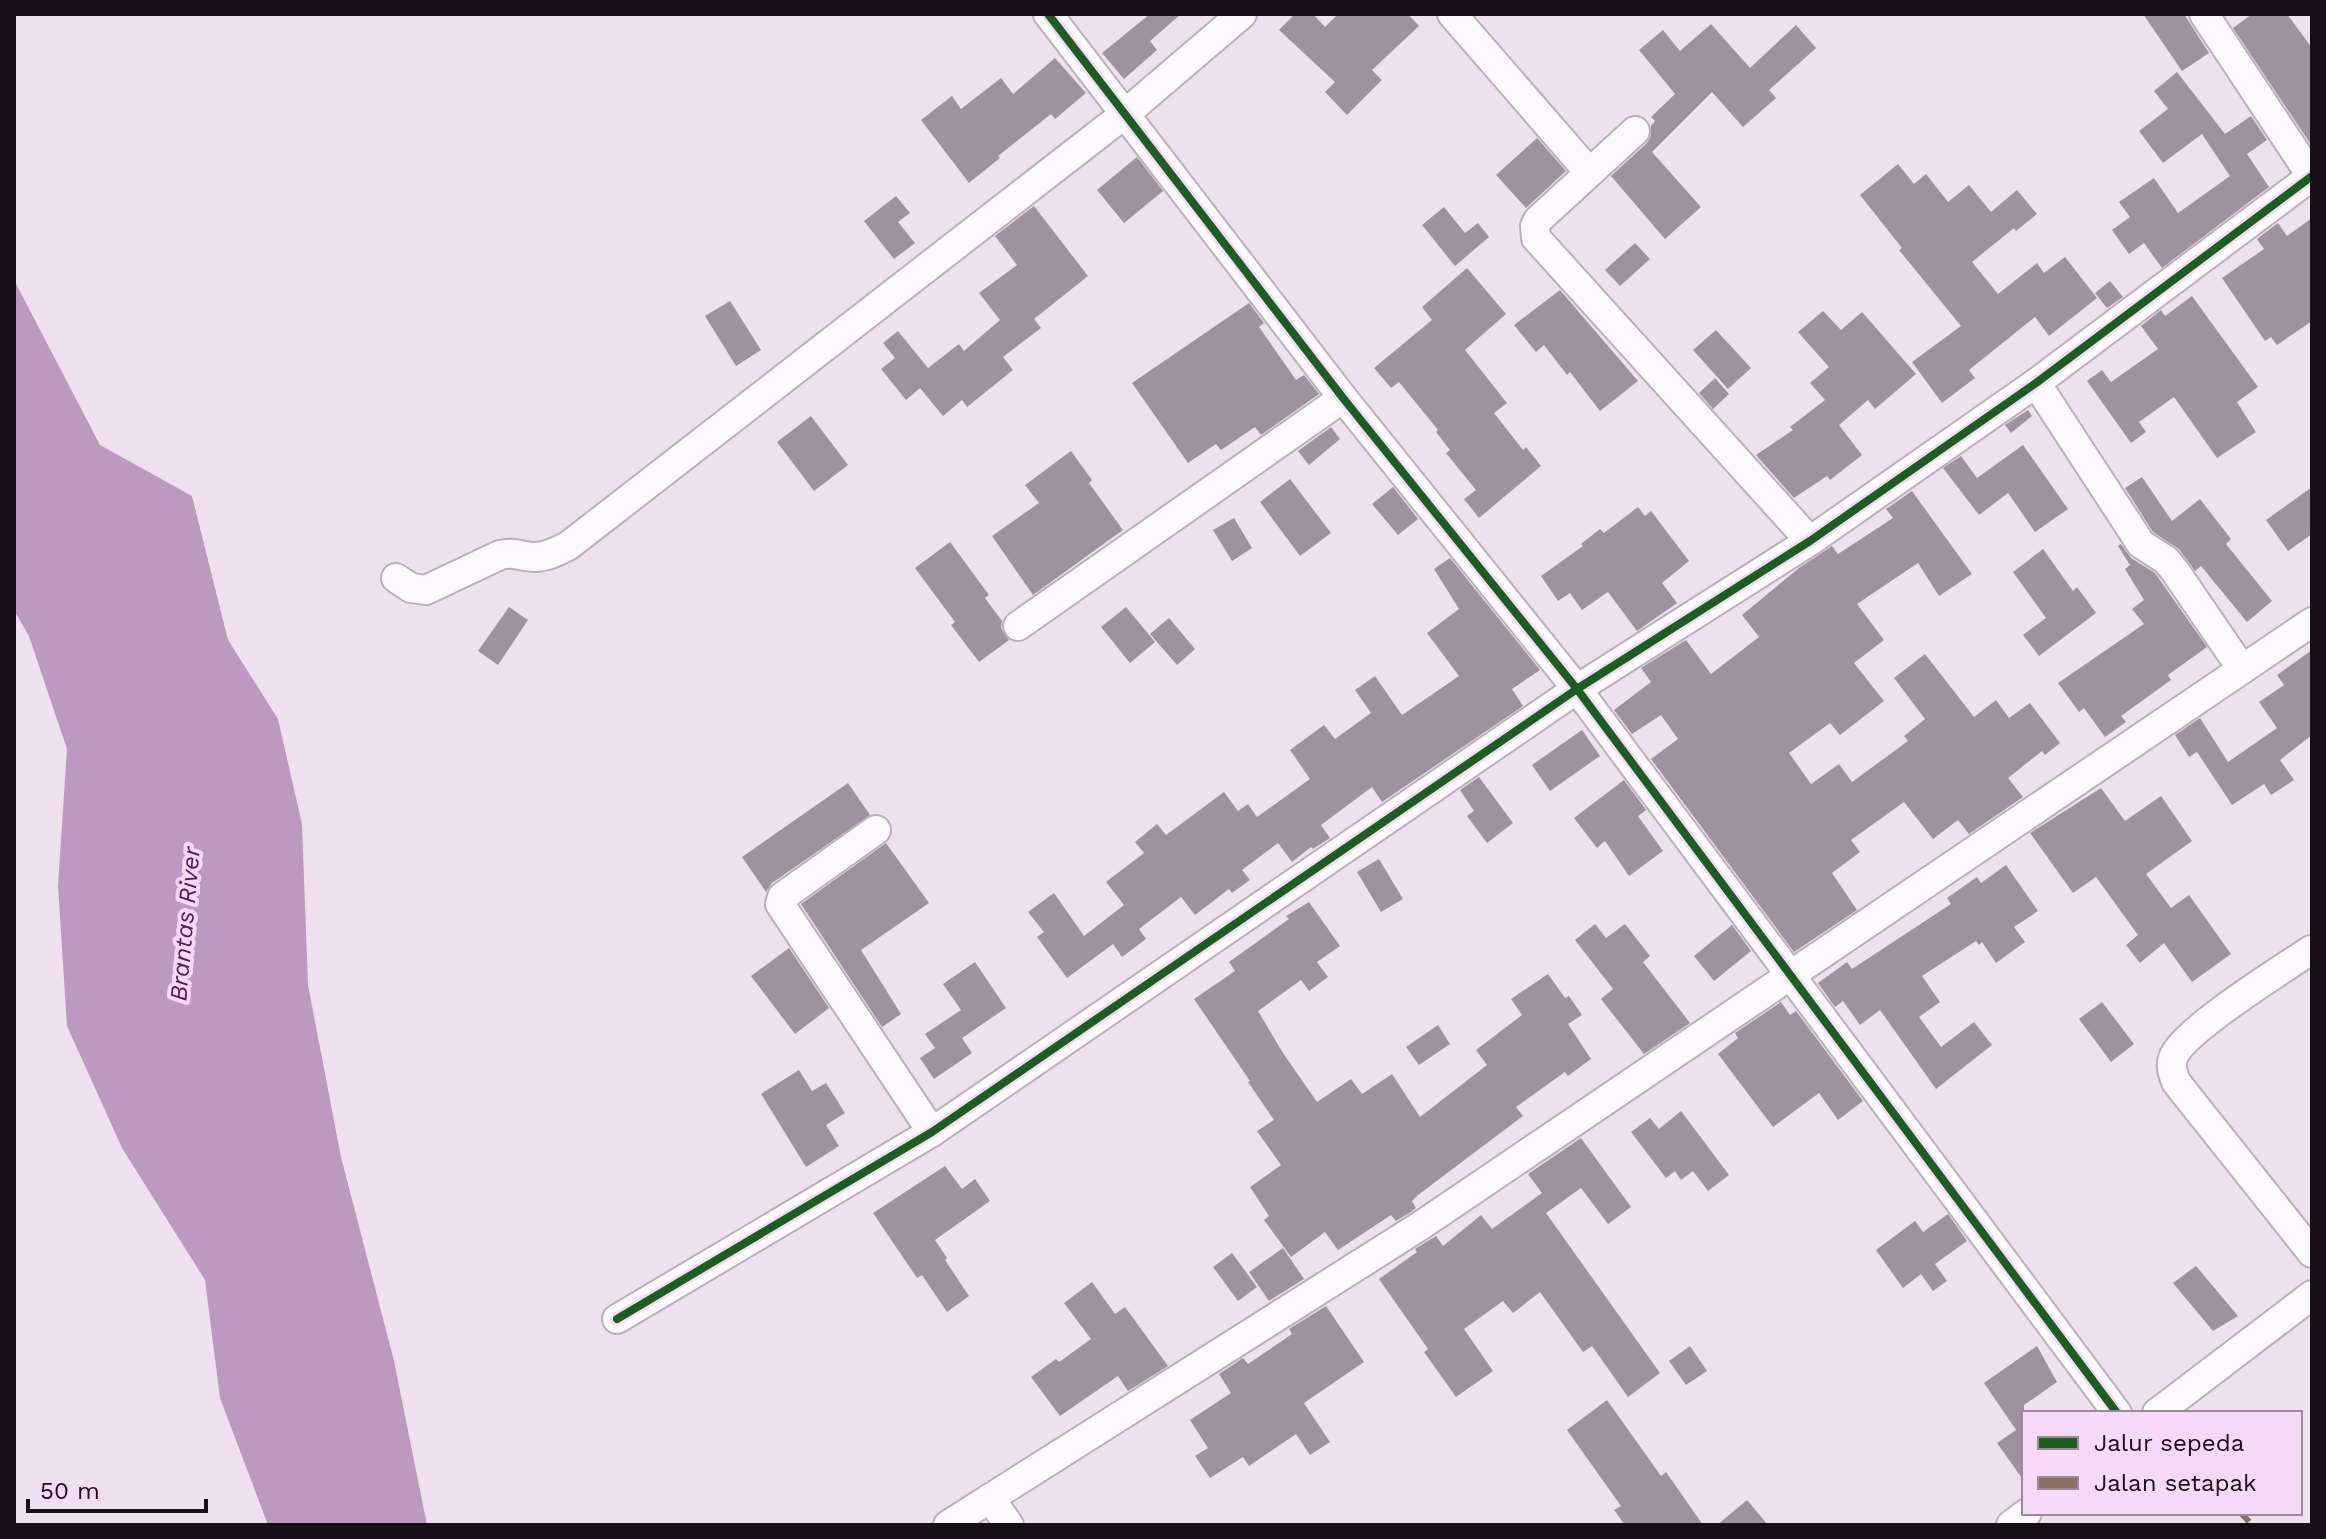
<svg xmlns="http://www.w3.org/2000/svg" width="2326" height="1539" viewBox="0 0 2326 1539" font-family="'Work Sans',sans-serif">
	<rect width="100%" height="100%" fill="#efe0f0"/>
	<polygon fill="#bd98c0" points="14,280 100,445 192,496 228,640 278,719 302,824 308,985 341,1157 394,1361 427,1525 268,1525 220,1398 205,1280 122,1148 67,1026 58,886 67,749 29,636 14,610"/>
	<g fill="#a091a1">
		<polygon points="1150,14 1181,14 1150,41 1157,50 1124,79 1102,53"/>
		<polygon points="1295,14 1313,14 1325,27 1338,14 1408,14 1419,26 1372,70 1382,80 1347,115 1325,92 1335,82 1279,30"/>
		<polygon points="2143,14 2184,14 2209,53 2182,71"/>
		<polygon points="2252,14 2287,14 2312,48 2312,146 2233,28"/>
		<polygon points="1711,24 1750,68 1796,25 1816,48 1769,90 1776,98 1743,127 1712,92 1652,152 1701,207 1665,239 1611,176 1647,143 1651,135 1651,126 1655,121 1651,117 1675,94 1639,50 1663,30 1680,51"/>
		<polygon points="1055,58 1086,93 1055,119 1051,114 998,156 1000,158 969,183 921,120 952,96 961,109 1001,78 1013,94"/>
		<polygon points="2177,72 2225,134 2251,116 2267,140 2247,154 2269,187 2162,268 2144,243 2129,254 2112,230 2130,217 2119,202 2154,178 2178,213 2230,176 2202,134 2163,163 2139,131 2168,109 2154,91"/>
		<polygon points="1537,138 1566,171 1526,208 1496,175"/>
		<polygon points="1137,157 1163,191 1124,223 1097,190"/>
		<polygon points="1898,164 1914,184 1926,174 1948,202 1969,185 1991,212 2017,190 2037,214 2016,231 2014,228 1972,262 1998,294 2037,263 2044,273 2065,257 2097,298 2049,336 2035,317 1969,370 1975,378 1942,403 1912,362 1961,326 1899,250 1902,248 1860,195"/>
		<polygon points="896,196 910,213 898,222 915,243 894,259 864,221"/>
		<polygon points="1034,206 1088,276 1034,319 1041,328 1003,357 1013,370 967,407 962,400 943,416 920,388 906,400 881,369 895,358 883,343 898,331 928,368 959,344 964,351 1000,320 979,293 1017,265 995,236"/>
		<polygon points="1444,207 1465,233 1478,223 1489,237 1455,266 1422,225"/>
		<polygon points="2312,218 2312,321 2277,345 2271,337 2265,341 2222,278 2264,249 2257,239 2278,223 2287,236"/>
		<polygon points="1635,243 1650,259 1620,286 1605,270"/>
		<polygon points="1467,268 1506,314 1465,350 1507,403 1494,413 1523,450 1526,447 1541,466 1479,518 1464,499 1476,490 1446,453 1450,450 1436,432 1438,430 1399,382 1391,388 1374,368 1432,320 1422,307"/>
		<polygon points="2110,281 2123,297 2107,308 2095,293"/>
		<polygon points="1560,290 1638,381 1600,411 1570,372 1567,375 1544,345 1536,352 1514,325"/>
		<polygon points="2192,296 2258,387 2237,402 2256,432 2217,458 2174,397 2139,422 2146,432 2131,443 2087,381 2102,370 2111,382 2158,349 2141,326 2161,310 2165,316"/>
		<polygon points="730,301 761,350 736,366 705,316"/>
		<polygon points="1249,303 1264,323 1259,327 1296,380 1304,375 1319,394 1261,435 1255,427 1221,450 1216,444 1188,463 1132,383"/>
		<polygon points="1823,311 1841,330 1862,312 1916,374 1875,409 1868,400 1839,425 1862,455 1830,480 1827,476 1794,498 1756,455 1793,430 1790,427 1825,400 1810,383 1829,367 1798,332"/>
		<polygon points="1716,330 1751,368 1728,389 1693,350"/>
		<polygon points="1715,378 1729,394 1713,409 1699,393"/>
		<polygon points="2028,410 2032,416 2011,433 2005,425"/>
		<polygon points="811,416 848,465 814,491 777,442"/>
		<polygon points="1331,427 1340,439 1309,465 1298,451"/>
		<polygon points="2023,445 2068,509 2035,532 2008,493 1979,515 1943,468 1961,456 1977,478"/>
		<polygon points="1071,451 1092,480 1089,483 1123,530 1033,595 992,536 1039,503 1025,485"/>
		<polygon points="2142,477 2172,521 2200,499 2231,539 2226,544 2272,601 2247,622 2201,566 2195,571 2179,549 2153,532 2125,488"/>
		<polygon points="1290,479 1331,533 1300,556 1260,502"/>
		<polygon points="1393,487 1418,519 1398,535 1372,504"/>
		<polygon points="2312,487 2312,534 2288,551 2266,520"/>
		<polygon points="1912,491 1972,574 1939,596 1918,563 1857,604 1884,640 1854,663 1884,701 1840,735 1830,723 1789,753 1811,784 1839,764 1852,782 1908,741 1904,736 1925,719 1894,678 1925,654 1974,717 1996,700 2009,718 2030,703 2060,743 2045,755 2042,751 2008,778 2023,797 1969,834 1958,820 1933,839 1904,802 1851,840 1860,852 1832,873 1857,910 1794,952 1651,759 1678,739 1661,715 1632,734 1614,710 1651,682 1641,668 1686,640 1711,674 1759,637 1742,615 1799,568 1832,546 1838,554 1893,518 1886,509"/>
		<polygon points="1638,507 1645,516 1651,511 1689,561 1662,583 1677,603 1637,631 1608,592 1582,610 1570,593 1558,601 1541,576 1583,546 1581,544 1600,529 1604,533"/>
		<polygon points="1234,518 1252,548 1232,561 1213,530"/>
		<polygon points="950,542 989,595 985,598 1002,621 1001,628 1009,640 979,662 951,625 955,622 915,568"/>
		<polygon points="2121,544 2131,558 2155,573 2207,647 2168,675 2171,680 2121,716 2126,722 2105,737 2084,708 2079,712 2058,683 2144,624 2132,609 2144,600 2125,569 2130,565 2118,546"/>
		<polygon points="2043,549 2073,591 2077,587 2096,613 2039,656 2023,635 2046,618 2013,572"/>
		<polygon points="1450,558 1540,670 1512,689 1523,706 1382,802 1372,787 1321,825 1330,838 1313,849 1311,847 1292,862 1278,843 1242,870 1250,880 1232,893 1229,889 1195,915 1181,897 1139,929 1146,939 1122,957 1113,944 1067,978 1037,937 1044,932 1028,912 1054,893 1084,936 1124,905 1106,882 1144,853 1135,842 1157,824 1166,835 1224,792 1238,811 1248,804 1257,817 1310,779 1290,750 1324,725 1335,739 1371,713 1355,690 1375,676 1402,715 1459,676 1427,633 1459,609 1434,569"/>
		<polygon points="509,607 528,620 498,665 478,651"/>
		<polygon points="1126,607 1155,642 1130,663 1101,627"/>
		<polygon points="1169,618 1195,649 1177,665 1150,634"/>
		<polygon points="2312,650 2312,735 2280,760 2294,780 2271,795 2264,784 2232,805 2197,752 2189,757 2175,735 2200,718 2228,762 2277,728 2259,702 2284,685 2277,675"/>
		<polygon points="1582,730 1600,756 1550,791 1532,765"/>
		<polygon points="1479,777 1513,823 1487,843 1467,816 1474,811 1460,790"/>
		<polygon points="1624,780 1646,810 1638,816 1663,851 1629,876 1605,841 1597,848 1574,818"/>
		<polygon points="848,783 870,815 772,883 766,892 742,857"/>
		<polygon points="2101,788 2125,821 2161,796 2192,841 2146,874 2171,908 2189,895 2231,954 2192,982 2164,943 2140,963 2126,945 2138,935 2096,877 2073,893 2030,833"/>
		<polygon points="886,843 929,903 861,950 901,1014 882,1027 801,904"/>
		<polygon points="1379,859 1403,899 1381,912 1357,872"/>
		<polygon points="2006,865 2038,911 2014,927 2025,942 1996,963 1982,942 1979,945 1976,941 1922,976 1940,1002 1919,1017 1941,1047 1974,1022 1992,1045 1936,1089 1880,1010 1860,1025 1843,1001 1835,1007 1818,983 1847,962 1852,969 1951,904 1947,898 1977,877 1981,883"/>
		<polygon points="1309,902 1340,946 1317,962 1328,977 1309,991 1301,980 1258,1011 1283,1053 1317,1102 1351,1079 1362,1094 1392,1074 1420,1117 1487,1065 1476,1050 1522,1015 1511,999 1548,974 1565,998 1569,996 1582,1015 1568,1024 1591,1059 1568,1076 1565,1072 1516,1107 1523,1116 1418,1195 1412,1201 1416,1208 1411,1212 1396,1221 1391,1215 1338,1250 1325,1232 1291,1257 1264,1220 1269,1216 1250,1187 1281,1165 1257,1131 1274,1120 1248,1082 1250,1081 1194,999 1235,971 1229,962 1289,919 1286,916"/>
		<polygon points="1595,924 1606,938 1625,924 1650,956 1643,962 1690,1023 1644,1054 1601,999 1613,989 1575,940"/>
		<polygon points="1732,925 1751,951 1714,981 1694,956"/>
		<polygon points="789,948 829,1008 795,1034 751,976"/>
		<polygon points="975,962 1006,1008 962,1038 972,1053 934,1079 920,1058 935,1048 925,1034 961,1010 943,984"/>
		<polygon points="1781,1002 1790,1015 1796,1011 1863,1101 1838,1120 1819,1093 1773,1127 1718,1054 1738,1038 1735,1033"/>
		<polygon points="2102,1002 2134,1044 2111,1062 2079,1019"/>
		<polygon points="1438,1025 1450,1044 1419,1065 1406,1047"/>
		<polygon points="799,1070 812,1091 826,1083 845,1113 826,1125 839,1146 806,1167 761,1094"/>
		<polygon points="1681,1111 1729,1175 1708,1191 1693,1171 1681,1180 1675,1171 1666,1178 1631,1132 1650,1118 1659,1129"/>
		<polygon points="1581,1138 1631,1207 1608,1224 1581,1188 1546,1213 1660,1373 1628,1397 1592,1346 1583,1352 1540,1292 1513,1313 1503,1301 1464,1329 1493,1371 1456,1397 1424,1352 1428,1349 1379,1279 1417,1252 1415,1249 1436,1236 1443,1246 1481,1215 1492,1229 1542,1193 1528,1174"/>
		<polygon points="945,1166 962,1189 975,1179 990,1201 935,1240 947,1258 945,1260 969,1296 947,1312 922,1275 917,1278 873,1213"/>
		<polygon points="1948,1214 1967,1241 1935,1264 1947,1281 1933,1291 1921,1274 1903,1288 1876,1250 1915,1221 1923,1232"/>
		<polygon points="1283,1248 1304,1279 1269,1301 1249,1272"/>
		<polygon points="1232,1253 1257,1287 1238,1301 1213,1267"/>
		<polygon points="2196,1266 2238,1316 2213,1331 2173,1283"/>
		<polygon points="1092,1282 1115,1314 1125,1307 1168,1366 1128,1391 1118,1376 1060,1416 1031,1377 1056,1359 1059,1362 1091,1339 1064,1303"/>
		<polygon points="1326,1306 1364,1362 1304,1403 1330,1442 1310,1455 1296,1434 1249,1466 1243,1457 1210,1478 1195,1456 1208,1448 1190,1420 1231,1393 1219,1374 1243,1358 1248,1364 1292,1334 1289,1329"/>
		<polygon points="1690,1346 1707,1371 1686,1385 1669,1361"/>
		<polygon points="2037,1346 2057,1382 2024,1405 2024,1481 1997,1443 2016,1430 1984,1383"/>
		<polygon points="1607,1400 1661,1476 1666,1472 1703,1525 1625,1525 1614,1510 1621,1506 1567,1430"/>
		<polygon points="1747,1500 1768,1525 1717,1525"/>
	</g>
	<g fill="none" stroke-linecap="round" stroke-linejoin="round">
		<defs>
			<g id="minor">
				<polyline points="1048,14 1343,398 1577,689 2117,1413"/>
				<polyline points="1452,14 1589,172"/>
				<polyline points="2204,14 2312,177"/>
				<polyline points="1635,131 1538,220 1535,226 1536,238 1810,541"/>
				<polyline points="2036,383 2141,544 2166,560 2175,571 2242,669"/>
				<path d="M396,578L411,588L426,590L500,555C514,551 521,557 535,557C547,557 558,551 568,546L1126,113L1242,14"/>
				<polyline points="1018,626 1343,398"/>
				<polyline points="876,830 782,897 780,904 932,1132"/>
				<path d="M2311,950C2283,969 2182,1031 2173,1058C2170,1066 2173,1074 2176,1082L2312,1253"/>
				<polyline points="617,1319 932,1132 1577,689 1810,541 2036,383 2312,176"/>
				<polyline points="2157,1413 2312,1295"/>
				<polyline points="990,1498 1009,1525"/>
				<polyline points="948,1525 1420,1226 2312,622"/>
				<polyline points="2011,1525 2027,1513"/>
			</g>
		</defs>
		<use href="#minor" stroke="#bbafbb" stroke-width="32"/>
		<use href="#minor" stroke="#fdfafd" stroke-width="28"/>
		<polyline stroke="#8d6e63" stroke-width="6" stroke-dasharray="12 6" stroke-linecap="butt" points="2241,1513 2252,1525"/>
		<defs>
			<g id="cycleway">
				<polyline points="1048,14 1343,398 1577,689 2117,1413"/>
				<polyline points="617,1319 932,1132 1577,689 1810,541 2036,383 2312,176"/>
			</g>
		</defs>
		<use href="#cycleway" stroke="#f5d9f7" stroke-width="13"/>
		<use href="#cycleway" stroke="#1b5e20" stroke-width="8"/>
	</g>
	<g text-anchor="middle" stroke-width="8" stroke-linejoin="round" paint-order="stroke">
		<g font-size="24" font-style="italic" fill="#541a59" stroke="#f5d9f7">
			<text transform="translate(185 924) rotate(-85)" y="8">Brantas River</text>
		</g>
	</g>
	<rect width="2326" height="1539" fill="none" stroke="#180e18" stroke-width="32"/>
	<rect x="2022" y="1411" width="280" height="104" fill="#f5d9f7" stroke="#9d889e" stroke-width="2"/>
	<rect x="2038" y="1437" width="40" height="12" fill="#1b5e20" stroke="#9d889e" stroke-width="2"/>
	<text x="2094" y="1451" font-size="24" fill="#180e18">Jalur sepeda</text>
	<rect x="2038" y="1477" width="40" height="12" fill="#8d6e63" stroke="#9d889e" stroke-width="2"/>
	<text x="2094" y="1491" font-size="24" fill="#180e18">Jalan setapak</text>
	<path d="M28 1499v12h178v-12" fill="none" stroke="#180e18" stroke-width="4"/>
	<text x="40" y="1499" font-size="24" fill="#180e18" stroke="#f5d9f7" stroke-width="6" paint-order="stroke">50 m</text>
</svg>
